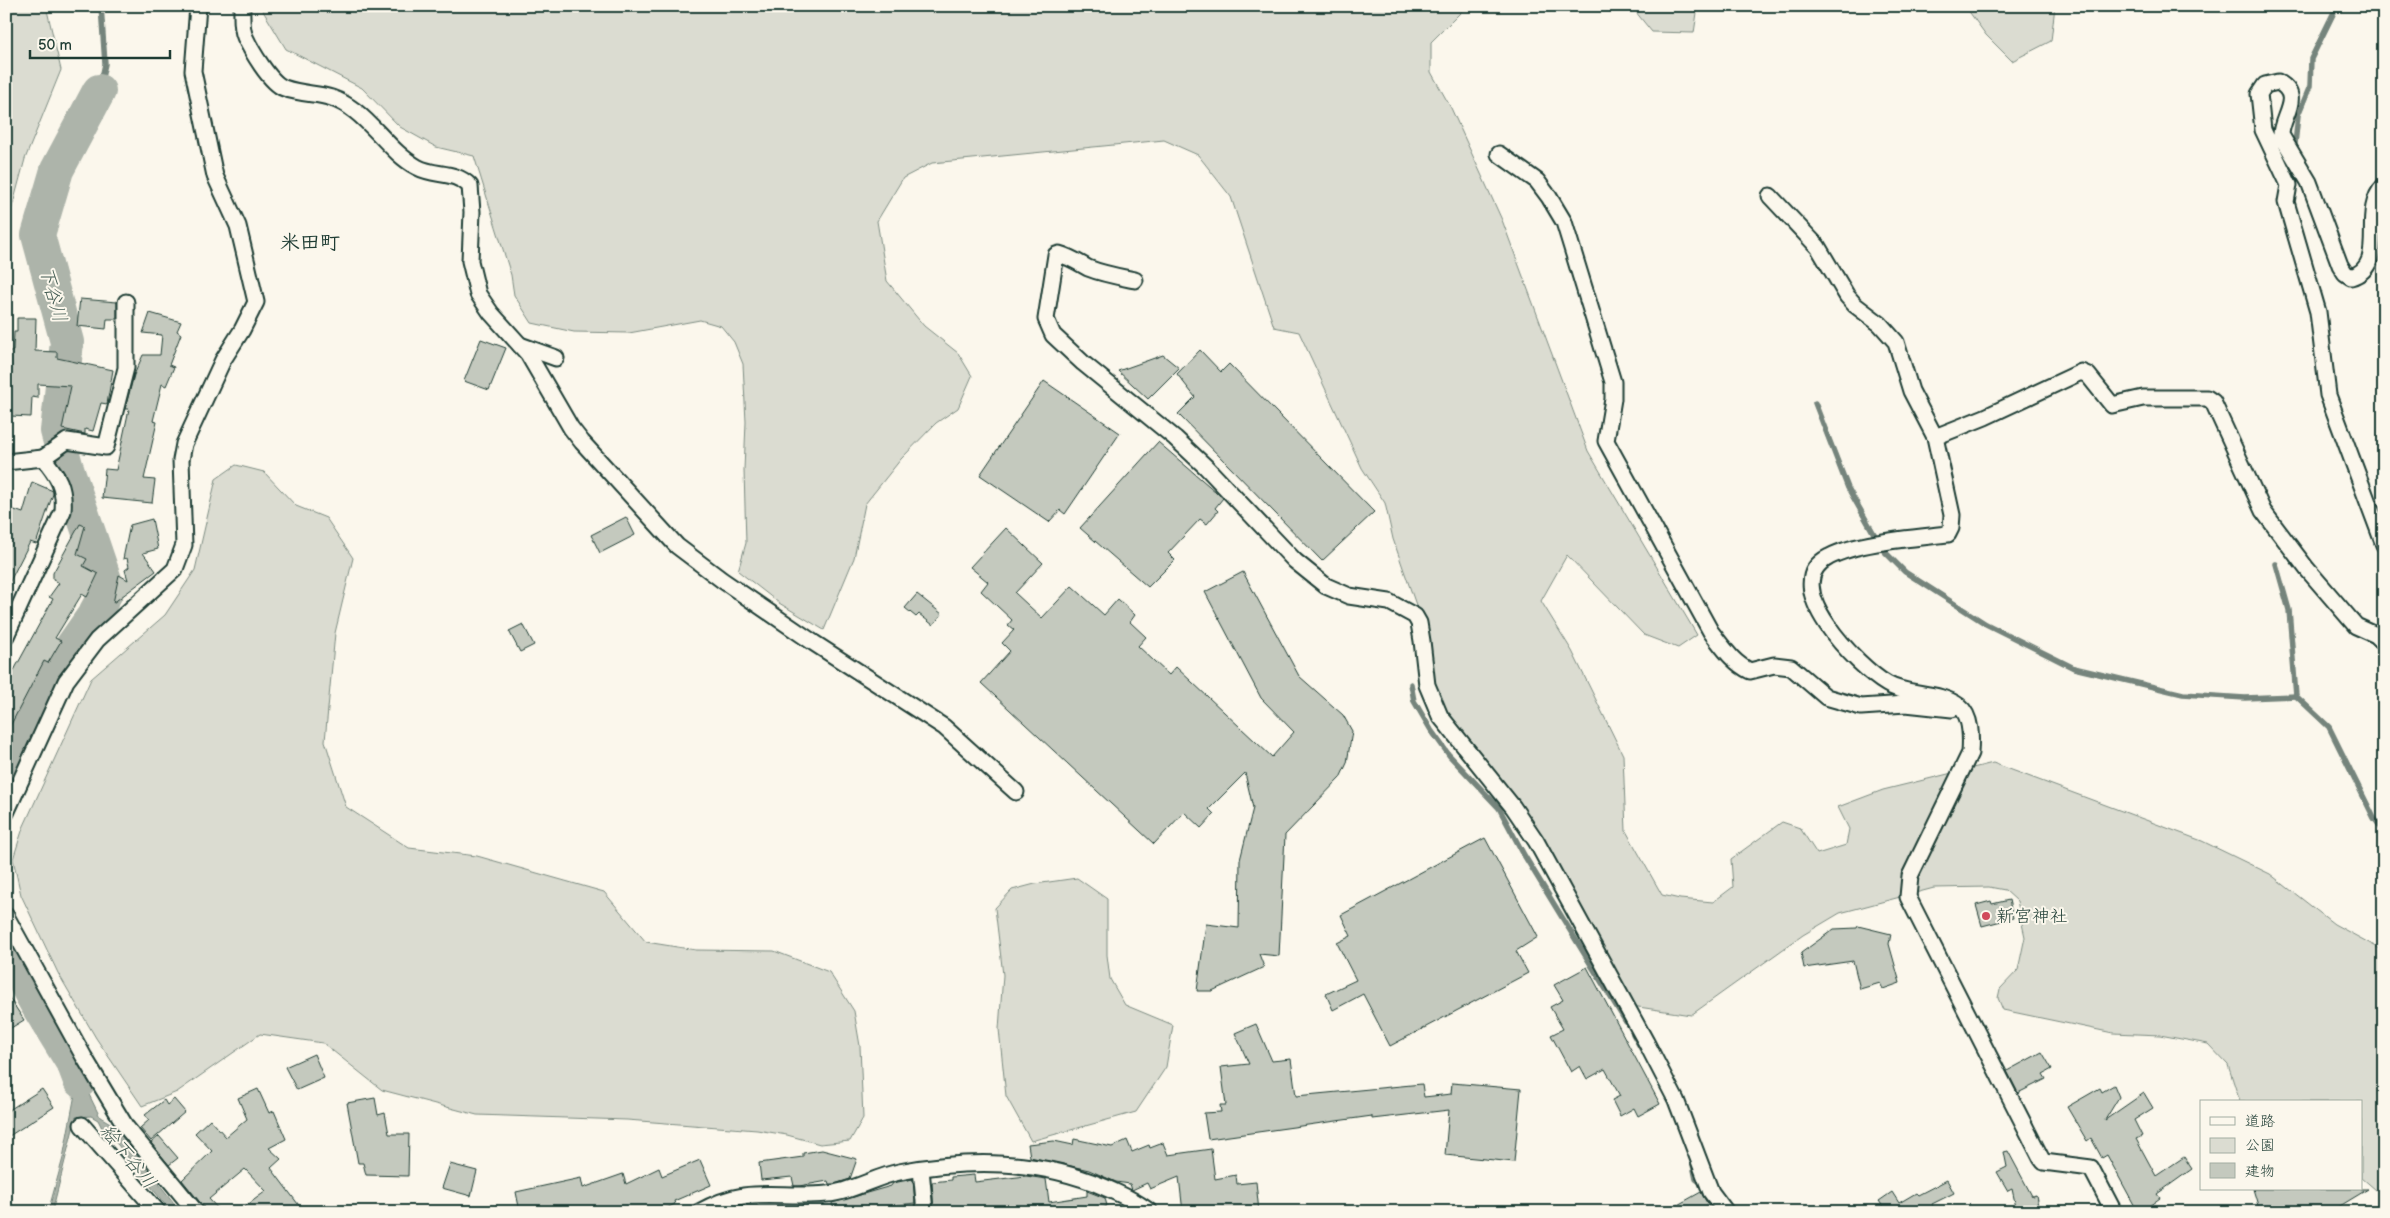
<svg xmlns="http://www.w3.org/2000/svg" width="2390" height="1218" viewBox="0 0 2390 1218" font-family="'Balsamiq Sans','Klee One',sans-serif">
	<rect width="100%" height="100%" fill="#fbf7ec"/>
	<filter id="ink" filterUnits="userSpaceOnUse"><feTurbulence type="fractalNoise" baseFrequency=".02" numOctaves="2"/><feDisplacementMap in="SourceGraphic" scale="10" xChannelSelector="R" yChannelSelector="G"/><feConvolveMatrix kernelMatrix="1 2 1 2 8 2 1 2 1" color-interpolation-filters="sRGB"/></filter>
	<g filter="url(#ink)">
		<g fill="#dbdcd1" stroke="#7d8c82">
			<polygon points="6,6 46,6 61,70 25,159 6,230"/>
			<polygon points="260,6 1467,6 1431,42 1431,72 1451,108 1502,220 1588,451 1697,635 1678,648 1644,635 1567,555 1541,601 1572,651 1623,755 1626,831 1662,895 1680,899 1713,902 1733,887 1731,859 1782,822 1800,828 1817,854 1846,845 1849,829 1838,807 1883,790 1993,763 2202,841 2270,874 2334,924 2384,951 2384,1197 2361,1177 2361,1102 2240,1102 2228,1065 2208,1044 2160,1035 2113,1033 2003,1010 1998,998 2000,989 2018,970 2025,937 2017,901 2005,890 1989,887 1934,888 1840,913 1803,935 1691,1015 1632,1006 1435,695 1424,628 1393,539 1385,503 1362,468 1299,332 1274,327 1231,197 1198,155 1164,140 932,163 903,178 877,221 887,281 924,326 958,353 972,376 958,408 936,423 901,459 865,504 854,558 824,630 779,603 738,571 746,543 744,470 746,422 743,364 734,342 721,326 700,320 629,333 574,332 532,323 514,295 511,275 474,156 436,147 400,127 362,88 286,49"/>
			<polygon points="1631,6 1698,6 1694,33 1652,32"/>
			<polygon points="1965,6 2055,6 2051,41 2012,61 1986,35"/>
			<polygon points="236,465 264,472 296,506 326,518 353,558 335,633 325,741 346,807 409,848 477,856 604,892 646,942 696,950 774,951 829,972 854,1011 860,1046 863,1118 850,1141 820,1144 787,1135 757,1130 627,1120 477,1115 382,1090 323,1043 260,1034 177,1092 142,1106 96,1038 58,973 21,895 13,859 23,828 91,679 165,615 195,570 216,479"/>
			<polygon points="1077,878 1107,899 1107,955 1110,979 1125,1005 1173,1025 1166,1067 1136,1112 1031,1141 1006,1096 999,1029 1003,975 995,908 1012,890 1035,884"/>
		</g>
		<polygon fill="#adb4aa" stroke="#74847b" points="6,944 80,1076 100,1117 112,1124 181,1212 171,1212 118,1145 103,1130 98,1120 91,1116 76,1117 52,1212 48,1212 63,1158 78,1078 6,950"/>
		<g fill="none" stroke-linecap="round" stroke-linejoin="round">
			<g stroke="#74847b" stroke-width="5.5">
				<polyline points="99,91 105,64 101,6"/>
				<polyline points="2295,144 2298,115 2310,86 2311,59 2337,6"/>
				<polyline points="1815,403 1848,488 1877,539"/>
				<polyline points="1884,551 1905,572 1986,624 2074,668 2183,694 2245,698 2296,696"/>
				<polyline points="2276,564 2289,610 2296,696 2329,727 2374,818 2384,831"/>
				<polyline points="1411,684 1414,701 1431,730 1449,755 1499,808 1524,855 1626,1022"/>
				<polyline points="1633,1034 1643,1052"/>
				<polyline points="1692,1160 1696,1179 1700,1182"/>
			</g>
			<g stroke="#adb4aa" stroke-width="34">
				<polyline points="6,766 46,683 94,615 108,589 66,465 57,431 67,342 38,235 57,170 99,91"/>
				<polyline points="6,948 36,1003 74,1065 80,1081"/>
			</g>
		</g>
		<g fill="#c4c9be" stroke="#1f3d34">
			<polygon points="80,299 117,302 117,319 107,319 106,329 77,326"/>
			<polygon points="150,313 181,322 177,331 181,334 169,365 174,367 166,386 162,384 153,421 157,422 144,479 155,480 152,503 102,498 105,469 116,470 129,409 125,409 134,375 143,355 160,355 162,335 143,333"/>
			<polygon points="17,318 36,318 35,351 57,352 57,358 113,370 107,404 101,403 93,431 85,429 85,434 62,429 71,386 38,384 38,398 32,397 31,417 10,416 10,380 6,380 6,351 13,351 14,332 17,332"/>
			<polygon points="481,339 506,348 489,390 464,381"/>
			<polygon points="1200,350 1221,372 1229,364 1374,512 1322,561 1178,414 1195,397 1177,374"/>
			<polygon points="1163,355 1179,368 1148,399 1118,371"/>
			<polygon points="1044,381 1120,433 1065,514 1060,510 1049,522 980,475"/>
			<polygon points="1158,442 1223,498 1215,508 1218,511 1207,524 1200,519 1168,553 1175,560 1148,587 1080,528"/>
			<polygon points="32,482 53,491 53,494 36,544 30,542 6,589 6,507 23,513"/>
			<polygon points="626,517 635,535 600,553 591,535"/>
			<polygon points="152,519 158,549 143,553 156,571 113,603 119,575 128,580 125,570 129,567 127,558 123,559 130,525"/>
			<polygon points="80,524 85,526 77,554 87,559 83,566 98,574 87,597 82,594 55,638 61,641 48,663 44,661 6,734 6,685 53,599 49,597 59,583 53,579 53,573"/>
			<polygon points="1006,528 1043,563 1015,593 1042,618 1072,586 1104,615 1118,599 1135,615 1130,622 1146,637 1138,646 1169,675 1176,667 1272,757 1294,732 1261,698 1205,592 1243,572 1299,676 1343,715 1352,731 1347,763 1340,778 1285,835 1279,956 1259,954 1264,967 1212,991 1197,991 1206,924 1239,928 1240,860 1253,808 1245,773 1209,809 1214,814 1201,828 1184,812 1154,844 981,683 1010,651 1002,643 1014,630 1008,625 1012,620 981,591 988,582 970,567"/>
			<polygon points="917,594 942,614 933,625 919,614 916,617 905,608"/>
			<polygon points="523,624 534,645 520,652 509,631"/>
			<polygon points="1485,838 1538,937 1516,951 1528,973 1390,1046 1363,994 1333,1010 1326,994 1356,980 1337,943 1351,936 1341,915"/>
			<polygon points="2009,900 2013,918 1982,926 1976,905 1991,901 1992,904"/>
			<polygon points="1858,926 1891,934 1889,944 1900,983 1883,989 1880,983 1860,989 1853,961 1804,968 1801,953 1834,929 1857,928"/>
			<polygon points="1587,967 1660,1104 1638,1116 1634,1108 1620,1116 1612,1100 1620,1096 1605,1069 1587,1079 1580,1066 1571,1072 1551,1035 1563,1029 1550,1007 1563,1000 1554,985"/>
			<polygon points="6,993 24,1020 6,1031"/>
			<polygon points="1256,1024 1272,1061 1291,1059 1296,1096 1422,1084 1424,1097 1451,1094 1452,1083 1521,1089 1514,1162 1445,1155 1449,1110 1372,1119 1372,1116 1208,1139 1204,1113 1221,1112 1220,1105 1226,1105 1221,1067 1249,1064 1235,1033"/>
			<polygon points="2042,1052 2052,1069 2043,1074 2046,1079 2018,1093 2007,1071"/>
			<polygon points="314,1054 324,1078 297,1090 285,1067"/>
			<polygon points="2114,1085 2119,1097 2105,1120 2144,1093 2153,1108 2134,1120 2142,1136 2136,1139 2156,1176 2184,1157 2192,1169 2157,1194 2160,1198 2141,1212 2138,1212 2107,1155 2102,1158 2091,1138 2087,1141 2067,1107 2100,1088 2102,1092"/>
			<polygon points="42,1089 54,1107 6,1138 6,1112"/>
			<polygon points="258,1089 269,1113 274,1111 286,1139 269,1148 281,1159 271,1168 304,1212 238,1212 266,1191 245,1169 209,1199 221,1212 205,1212 203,1206 182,1180 212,1151 195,1133 210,1119 226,1137 247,1119 238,1098"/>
			<polygon points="375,1098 378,1115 385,1113 389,1134 409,1134 408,1176 366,1175 363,1163 358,1163 347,1103"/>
			<polygon points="174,1099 185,1112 151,1141 140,1128 149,1120 145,1115 164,1100 167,1105"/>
			<polygon points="159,1136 178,1158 169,1165 151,1143"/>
			<polygon points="1074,1139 1112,1147 1127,1140 1132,1152 1149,1145 1150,1148 1163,1143 1168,1155 1211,1149 1215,1179 1236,1175 1237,1184 1256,1182 1259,1212 1183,1212 1179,1177 1150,1189 1147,1183 1132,1190 1130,1184 1116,1182 1089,1170 1030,1157 1028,1144 1054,1141 1073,1145"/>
			<polygon points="822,1150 857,1159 850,1179 834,1184 829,1184 828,1181 799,1186 794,1186 792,1177 761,1180 759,1163 803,1157 803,1153"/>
			<polygon points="2008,1151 2032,1196 2036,1195 2039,1212 2017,1212 2012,1189 2008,1191 1997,1172 2007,1167 2004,1152"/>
			<polygon points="700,1160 711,1185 674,1201 675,1204 658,1212 520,1212 516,1192 581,1178 583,1188 623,1174 626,1184 659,1168 662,1176"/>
			<polygon points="450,1164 477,1171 471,1196 442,1188"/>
			<polygon points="974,1175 975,1182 1026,1176 1046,1179 1049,1202 1087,1196 1087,1191 1105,1198 1107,1206 1094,1212 1042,1212 1042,1207 1023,1210 1023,1212 934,1212 932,1182 951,1180 951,1177"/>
			<polygon points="913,1179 915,1203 891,1206 892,1212 833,1212 832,1203 891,1186 893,1183"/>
			<polygon points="1947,1180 1954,1193 1932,1204 1936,1212 1884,1212 1886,1211 1879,1201 1892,1192 1899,1203 1916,1193 1918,1195"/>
			<polygon points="2253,1189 2368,1189 2330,1212 2260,1212"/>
			<polygon points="1701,1192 1712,1212 1665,1212"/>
		</g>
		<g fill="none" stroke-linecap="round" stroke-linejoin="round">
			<defs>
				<g id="minor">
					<path d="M242,6C242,16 241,28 245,37C251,50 270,83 284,88C312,98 327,89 355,111C377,128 393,154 417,167C435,177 454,170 470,186L472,212L470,261L478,294L491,313L528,354L571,428L582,442L677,546L722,580L814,643L944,727L1016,792"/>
					<path d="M1499,154L1537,181L1549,197L1564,222L1613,382V399L1606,441L1711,632C1723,647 1733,663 1750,671L1774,665L1791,667L1826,697L1861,707L1906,704L1952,709"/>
					<path d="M2384,186C2358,212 2390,265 2351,277L2345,273L2340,265L2309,182L2281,135C2281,116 2304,96 2278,82L2265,85L2259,94L2263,130L2289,185L2286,202L2318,312L2328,395L2384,545"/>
					<path d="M1770,196L1818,247L1847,296L1855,305L1880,324L1896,342L1911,391L1935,437L1952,515L1951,528L1948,534C1915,538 1857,542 1829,557C1775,584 1858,667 1887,684C1907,696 1939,691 1959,706C1972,716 1971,739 1970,753L1910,876L1908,897L2041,1158L2044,1162L2091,1168L2114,1212"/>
					<path d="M1135,280C1120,277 1103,274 1088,268C1079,263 1070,257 1059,254L1056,255L1046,319L1053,335L1083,363L1175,438L1206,467L1295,561L1326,586L1349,596L1389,602L1415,616L1419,623L1422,641L1427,685L1440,716L1513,807L1536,841L1646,1042L1676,1100L1711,1192L1726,1212"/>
					<polyline points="520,345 556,358"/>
					<polyline points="1935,437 1985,417 2081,372 2088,375 2112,405 2143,398 2207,398 2213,402 2263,511 2307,569 2356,626 2376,635 2384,643"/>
					<polyline points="43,458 67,441 106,447 126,368 126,302"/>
					<path d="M6,462L43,458C58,476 65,487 63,511L6,636"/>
					<polyline points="6,813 66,681 97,640 175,569 184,545 181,460 184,444 223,360 242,330 256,302 238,226 215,176 193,71 198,6"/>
					<polyline points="6,916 84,1057 126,1127 196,1212"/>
					<polyline points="82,1125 158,1212"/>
					<polyline points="921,1169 925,1212"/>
					<path d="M699,1212C750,1184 775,1199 827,1194C849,1193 877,1176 899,1172C969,1159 1038,1159 1104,1187C1120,1194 1136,1201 1150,1212"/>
				</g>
			</defs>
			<use href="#minor" stroke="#1f3d34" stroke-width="19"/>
			<use href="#minor" stroke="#fbf7ec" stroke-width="15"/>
		</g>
	</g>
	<circle fill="#d1495b" stroke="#fbf7ec" stroke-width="2" cx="1986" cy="916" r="5"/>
	<g text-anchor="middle" stroke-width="4" stroke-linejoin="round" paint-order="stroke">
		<g font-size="18" fill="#1f3d34" stroke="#fbf7ec" text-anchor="start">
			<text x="1996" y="922">新宮神社</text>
		</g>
		<g font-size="19" font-style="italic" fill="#425b52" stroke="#fbf7ec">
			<text transform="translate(54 294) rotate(75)" y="7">下谷川</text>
			<text transform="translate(129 1156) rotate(51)" y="7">絵下谷川</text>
		</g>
		<g font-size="20" font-weight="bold" fill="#1f3d34" stroke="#fbf7ec">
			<text x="310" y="249">米田町</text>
		</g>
	</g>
	<rect width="2390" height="1218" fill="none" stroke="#fbf7ec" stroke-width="25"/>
	<rect x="12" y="12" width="2365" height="1193" fill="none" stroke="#1f3d34" stroke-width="2" filter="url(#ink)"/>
	<rect x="2200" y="1100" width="162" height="90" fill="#fbf7ec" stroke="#a3ada2"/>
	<rect x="2210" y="1117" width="25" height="8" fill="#fbf7ec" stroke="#a3ada2"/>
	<text x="2245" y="1126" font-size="15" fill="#1f3d34">道路</text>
	<rect x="2210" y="1138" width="25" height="15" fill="#dbdcd1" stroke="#a3ada2"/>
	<text x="2245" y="1150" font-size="15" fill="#1f3d34">公園</text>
	<rect x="2210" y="1163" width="25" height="15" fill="#c4c9be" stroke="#a3ada2"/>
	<text x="2245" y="1176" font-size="15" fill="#1f3d34">建物</text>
	<path d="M30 50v8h140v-8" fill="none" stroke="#1f3d34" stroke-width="2.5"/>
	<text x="38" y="50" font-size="15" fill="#1f3d34" stroke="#fbf7ec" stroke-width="4" paint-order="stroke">50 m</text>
</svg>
